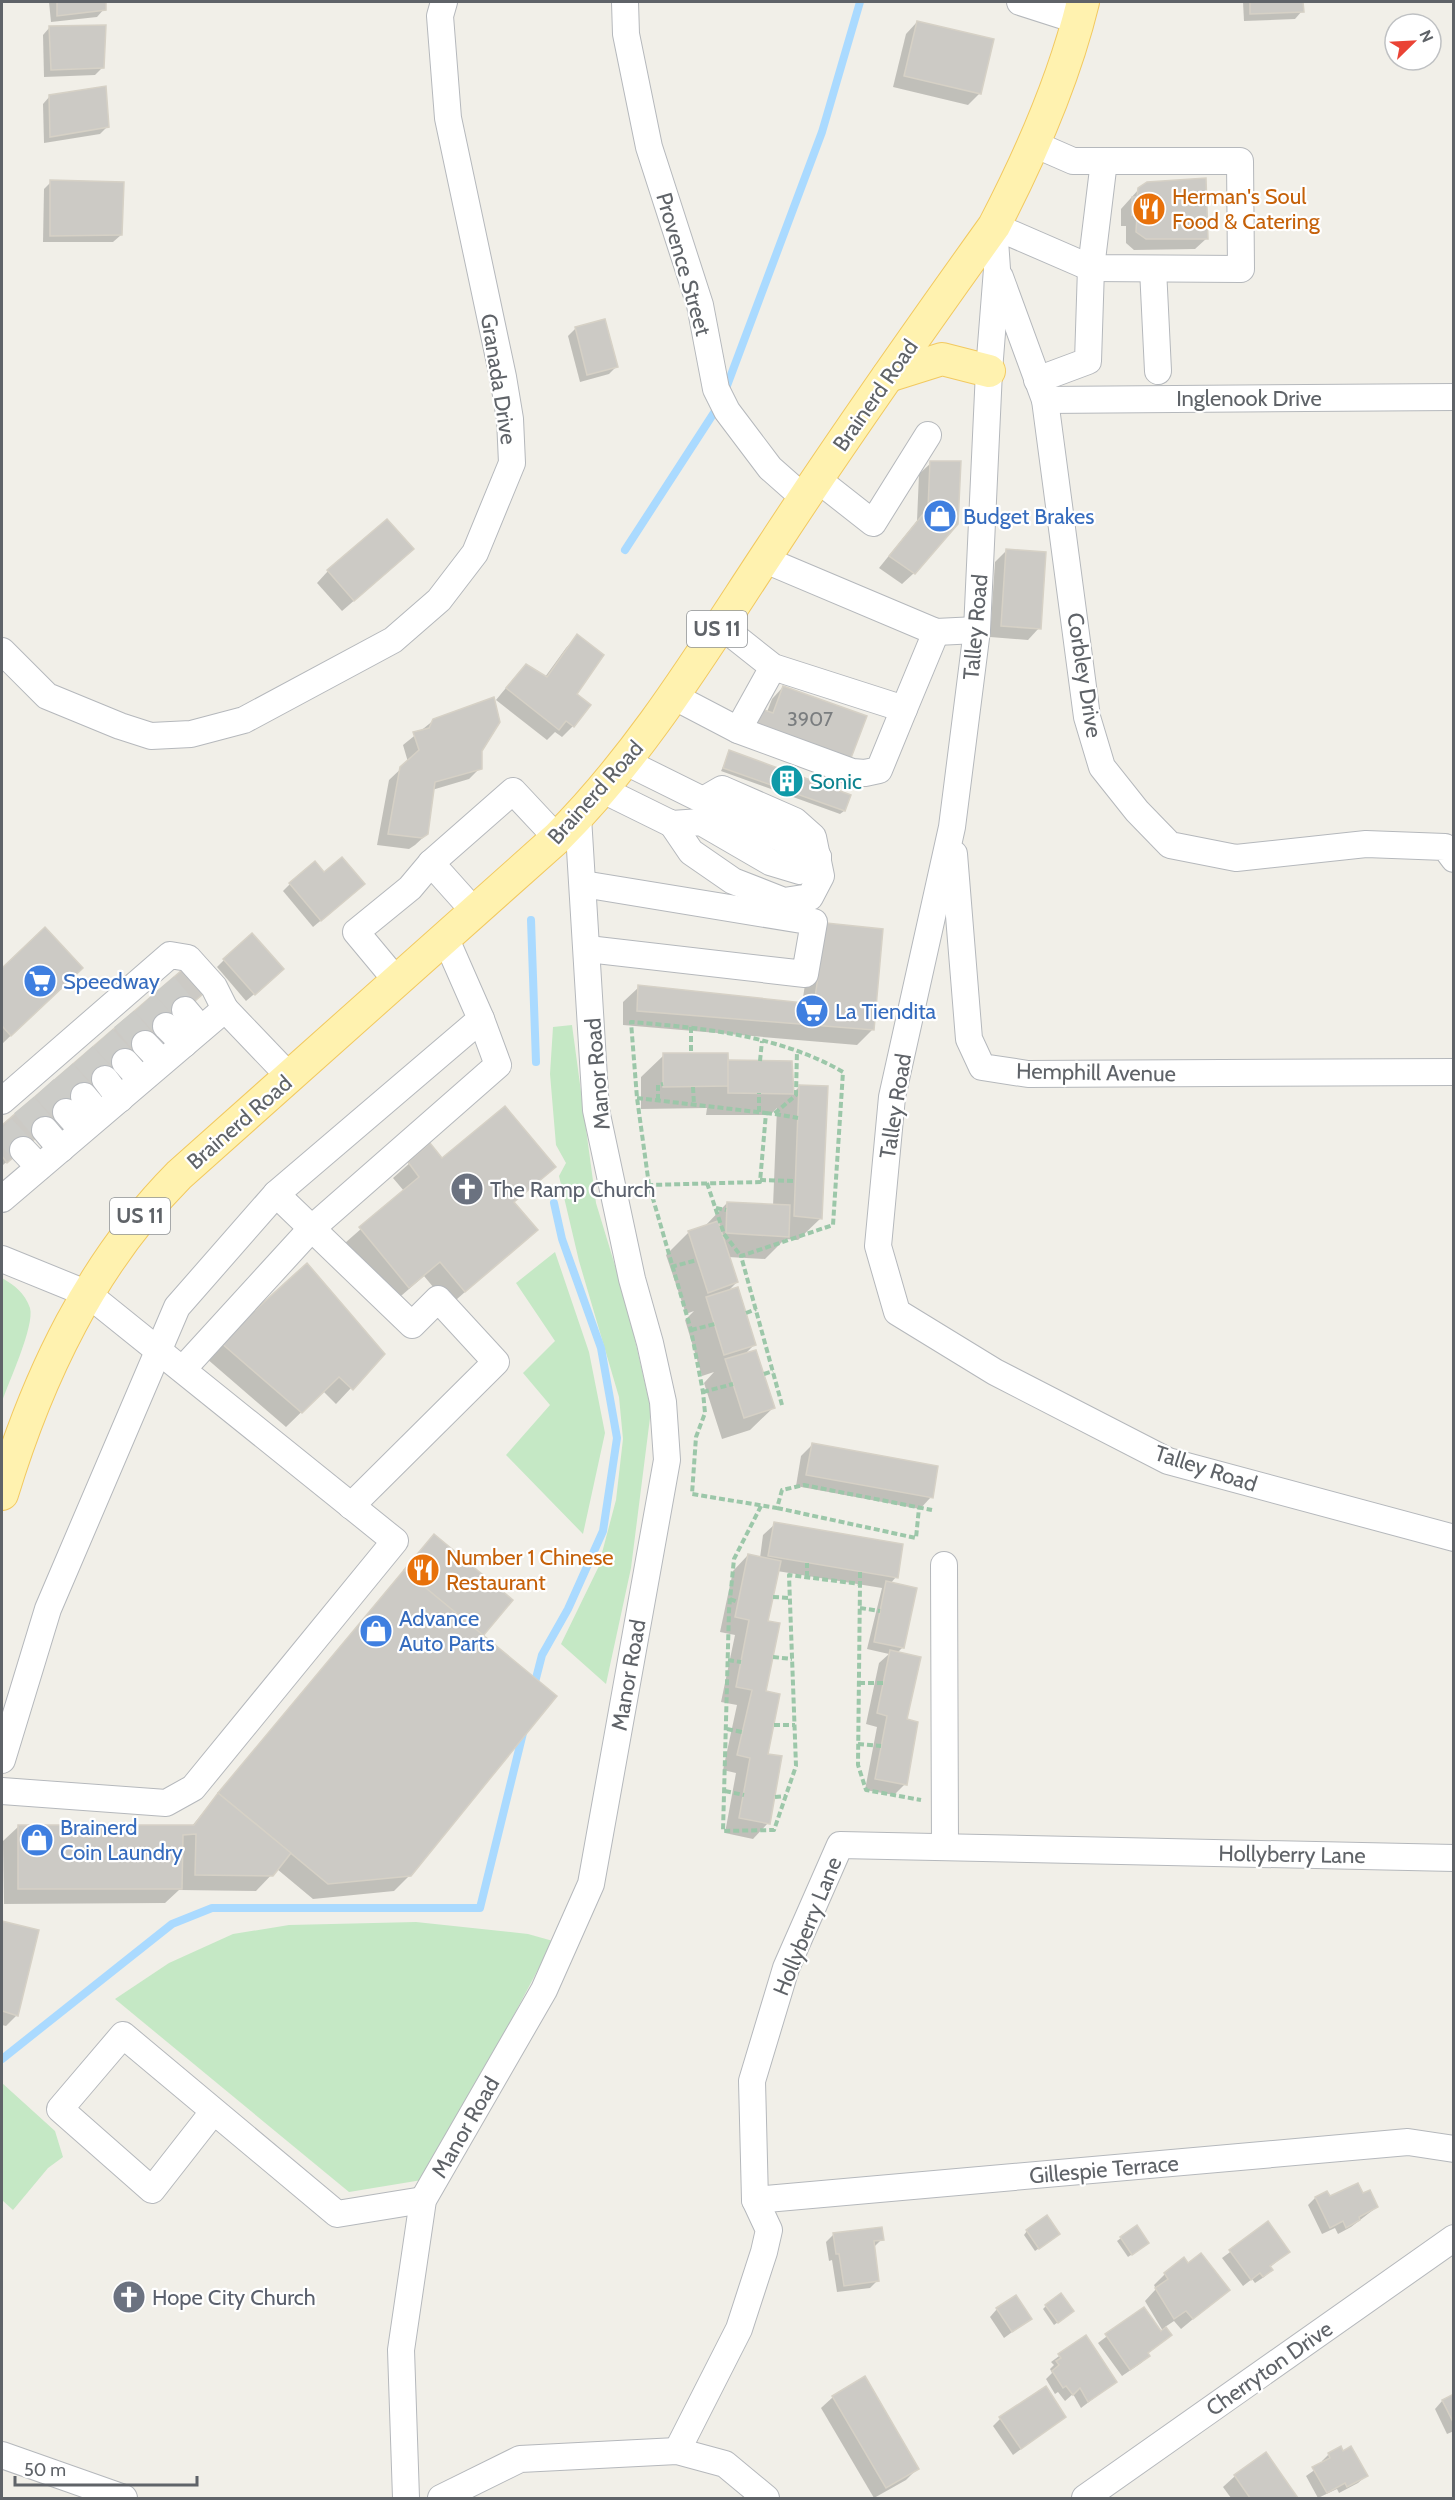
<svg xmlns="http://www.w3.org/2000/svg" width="1455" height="2500" viewBox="0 0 1455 2500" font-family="Cabin,sans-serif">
	<rect width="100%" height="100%" fill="#f1efe8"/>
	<g fill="#c5e8c5">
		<polygon points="572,1025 596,1203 627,1305 651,1410 631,1568 606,1684 561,1644 598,1568 616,1500 623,1439 619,1397 579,1261 559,1176 566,1163 556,1145 550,1074 553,1027"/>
		<polygon points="555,1252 589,1352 605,1433 583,1534 506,1455 550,1405 523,1373 555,1341 516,1283"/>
		<path d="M2,1278C14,1285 25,1293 30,1308C35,1326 8,1383 2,1402Z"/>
		<polygon points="416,1922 528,1934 553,1941 496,2049 422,2180 349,2192 115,1999 169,1963 233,1934 289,1925"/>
		<polygon points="2,2083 55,2131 63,2157 48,2168 13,2210 2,2200"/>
	</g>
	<g fill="#0003">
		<polygon points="49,2 104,2 104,9 97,17 51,22"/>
		<polygon points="1243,2 1302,2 1302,11 1295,19 1244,21"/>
		<polygon points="917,22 980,93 968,105 893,87 906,34"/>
		<polygon points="50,27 102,68 95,75 44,77 43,35"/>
		<polygon points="50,96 107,127 100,134 44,143 43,104"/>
		<polygon points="51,182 121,235 113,242 43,242 44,189"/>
		<polygon points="1139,189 1207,238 1195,249 1134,250 1126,243 1126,226 1121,226 1121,209"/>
		<polygon points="576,328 616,367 609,374 580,382 568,336"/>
		<polygon points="931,463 960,463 914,573 902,584 879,568 917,521 919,474"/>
		<polygon points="1006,551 1039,628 1028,640 990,637 995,562"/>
		<polygon points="400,561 342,611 317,583 328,571"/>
		<polygon points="577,636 573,726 562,737 555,732 547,740 496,700 515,677 545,677 566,648"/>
		<polygon points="783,687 850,757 839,768 767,712 772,699"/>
		<polygon points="434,720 480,750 480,768 469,779 432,790 427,834 415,845 409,849 377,845 389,780 408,762 403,745"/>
		<polygon points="730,752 849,795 844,811 840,814 721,771"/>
		<polygon points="324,874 356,891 313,927 283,891 290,884"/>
		<polygon points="827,924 872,1030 857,1045 623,1025 623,1002 639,987 802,1004 812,939"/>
		<polygon points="45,929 70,979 2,1044 2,970"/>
		<polygon points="224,960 275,976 246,1001 217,967"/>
		<polygon points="189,966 205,991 3,1165 2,1127"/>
		<polygon points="664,1055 727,1062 792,1094 799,1087 821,1218 798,1240 785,1239 765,1259 728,1257 737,1282 727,1292 755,1344 744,1355 773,1408 750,1430 722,1439 704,1383 714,1372 702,1376 685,1320 694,1311 686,1314 666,1255 689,1232 705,1226 727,1203 773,1206 777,1108 770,1115 706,1115 707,1108 641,1109 641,1077"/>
		<polygon points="430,1145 442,1160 554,1167 513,1203 536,1230 449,1306 424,1276 394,1302 345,1243 404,1191 393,1178"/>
		<polygon points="307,1266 383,1354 336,1404 323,1391 286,1427 206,1358"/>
		<polygon points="813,1444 931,1497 920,1509 796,1486 801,1456"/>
		<polygon points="775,1524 896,1577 890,1584 903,1647 897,1653 906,1721 905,1784 894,1795 865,1790 877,1727 866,1724 879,1663 889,1654 867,1649 882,1588 777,1571 767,1622 765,1692 768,1823 753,1839 725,1833 736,1773 723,1770 737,1705 721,1702 735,1635 720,1632 733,1571 748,1555 760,1558 763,1535"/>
		<polygon points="434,1536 481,1636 410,1875 394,1891 313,1899 277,1869 256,1891 179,1890 165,1903 4,1904 3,1841 19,1826 192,1826 389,1588"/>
		<polygon points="2,1923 37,1931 17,2015 6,2026 2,2025"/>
		<polygon points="1326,2193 1330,2198 1363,2195 1377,2207 1351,2227 1338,2234 1335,2228 1322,2234 1308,2205 1315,2198"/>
		<polygon points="1268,2224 1288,2252 1269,2268 1271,2270 1264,2277 1255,2283 1252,2279 1243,2286 1222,2258"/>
		<polygon points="1027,2231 1055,2237 1035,2251 1024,2235"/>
		<polygon points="834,2234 882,2239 874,2247 878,2280 870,2288 837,2292 832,2260 829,2261 826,2242"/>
		<polygon points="1121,2238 1144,2246 1128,2257 1117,2241"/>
		<polygon points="1188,2265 1228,2290 1181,2329 1174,2321 1165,2327 1170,2335 1147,2354 1148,2356 1141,2363 1122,2376 1098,2343 1143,2309 1160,2333 1163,2331 1145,2301 1156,2289 1154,2285 1165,2274"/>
		<polygon points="1046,2306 1069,2314 1054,2325 1043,2309"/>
		<polygon points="997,2309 1030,2319 1004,2338 990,2317"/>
		<polygon points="1085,2337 1115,2382 1081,2408 1073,2394 1065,2401 1058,2392 1055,2394 1046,2379 1052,2373 1050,2369 1054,2365 1051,2362"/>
		<polygon points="865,2378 917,2469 906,2480 874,2498 821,2408 833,2397"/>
		<polygon points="1454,2396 1454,2431 1447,2434 1435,2409 1442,2401"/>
		<polygon points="1065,2417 1013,2455 993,2426 1000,2419"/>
		<polygon points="1265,2454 1296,2498 1231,2498 1223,2487 1235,2476"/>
		<polygon points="1329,2454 1366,2476 1358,2483 1339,2493 1337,2489 1318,2498 1306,2476 1323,2464 1322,2461"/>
	</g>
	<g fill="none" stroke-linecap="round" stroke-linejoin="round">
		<g stroke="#aadaff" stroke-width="8">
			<polyline points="725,391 822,132 860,2"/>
			<polyline points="625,550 719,405"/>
			<polyline points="531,920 536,1062"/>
			<polyline points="534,1686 542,1655 568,1609 603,1531 617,1438 601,1348 562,1239 554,1203"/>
			<polyline points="2,2059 172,1924 212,1908 480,1908 523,1733"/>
		</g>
	</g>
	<g fill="#cccac5" stroke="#d6d1c6" stroke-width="1.5">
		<polygon points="57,2 106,2 106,10 57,16"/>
		<polygon points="1250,2 1303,2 1304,12 1250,14"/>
		<polygon points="917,21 994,39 981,94 904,76"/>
		<polygon points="106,25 104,68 51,70 49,26"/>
		<polygon points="106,86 109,127 50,137 49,95"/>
		<polygon points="1206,178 1208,239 1146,239 1136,232 1137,215 1132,215 1132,197 1137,197 1138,188 1147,182"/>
		<polygon points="50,180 124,182 122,235 50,236"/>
		<polygon points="605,319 618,367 587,375 575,327"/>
		<polygon points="930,461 961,461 958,524 915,574 889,556 928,508"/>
		<polygon points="387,519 414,549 354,601 327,570"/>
		<polygon points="1006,549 1046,552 1041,629 1001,626"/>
		<polygon points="577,634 604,655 577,694 591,705 574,727 566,721 559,730 506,688 526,664 547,677"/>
		<polygon points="783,686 867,716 851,758 753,722 758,708 773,713"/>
		<polygon points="494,697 500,722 482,751 482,769 435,782 428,834 422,838 388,834 400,767 419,750 413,732 429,728 433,719"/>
		<polygon points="729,750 851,795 845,811 723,768"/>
		<polygon points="342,857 365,884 321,921 289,883 315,861 324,872"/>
		<polygon points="826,923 883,929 874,1030 637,1011 638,985 814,1004"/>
		<polygon points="45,927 83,968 11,1036 2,1026 2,968"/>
		<polygon points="252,933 284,969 255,995 223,959"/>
		<polygon points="189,964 210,988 7,1163 2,1156 2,1125"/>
		<polygon points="663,1053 728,1053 729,1086 663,1087"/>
		<polygon points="728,1060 792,1061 794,1094 728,1093"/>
		<polygon points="799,1085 828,1086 822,1219 794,1216"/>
		<polygon points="505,1106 556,1167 514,1202 538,1230 465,1292 440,1262 409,1288 359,1227 419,1177 408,1162 430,1143 442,1158"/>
		<polygon points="727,1202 790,1205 789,1237 726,1233"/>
		<polygon points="718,1221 738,1282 708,1293 688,1231"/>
		<polygon points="307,1263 385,1354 353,1390 339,1377 302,1413 220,1342"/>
		<polygon points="738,1287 756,1345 724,1355 706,1297"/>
		<polygon points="756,1350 775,1408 744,1418 725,1359"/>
		<polygon points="812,1443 938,1466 933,1498 806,1475"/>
		<polygon points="774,1522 903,1544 898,1578 768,1556"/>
		<polygon points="434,1534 513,1600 483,1636 404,1570"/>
		<polygon points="748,1554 781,1561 768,1621 780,1623 766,1691 780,1694 768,1754 782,1756 770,1824 739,1818 750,1758 737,1755 752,1690 736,1687 749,1620 735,1617"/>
		<polygon points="404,1570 557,1696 411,1876 328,1884 218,1793"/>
		<polygon points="886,1581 917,1588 904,1648 874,1642"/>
		<polygon points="890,1650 921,1657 907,1719 918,1722 907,1785 875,1779 887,1716 877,1713"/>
		<polygon points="218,1793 291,1853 273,1876 195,1875 196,1834 183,1835 182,1889 18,1889 18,1825 194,1825"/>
		<polygon points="2,1921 39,1930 18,2016 2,2011"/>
		<polygon points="1358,2183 1363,2193 1370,2190 1378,2207 1359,2217 1360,2220 1346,2228 1343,2221 1330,2228 1315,2197 1327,2191 1330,2196"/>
		<polygon points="1047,2215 1060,2234 1039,2249 1026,2230"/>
		<polygon points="1268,2221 1290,2252 1270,2266 1273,2270 1263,2277 1260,2273 1251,2280 1229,2250"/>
		<polygon points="1137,2225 1149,2243 1132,2255 1120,2237"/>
		<polygon points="882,2227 884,2240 874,2241 879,2281 844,2286 839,2254 836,2254 833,2233"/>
		<polygon points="1201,2253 1230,2290 1193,2319 1186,2311 1174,2319 1155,2288 1168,2279 1164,2273 1184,2257 1188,2263"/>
		<polygon points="1061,2293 1074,2311 1058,2323 1045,2305"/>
		<polygon points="1016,2295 1032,2319 1012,2332 996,2308"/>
		<polygon points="1144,2307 1161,2331 1166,2327 1172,2335 1148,2353 1150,2356 1130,2370 1105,2334"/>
		<polygon points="1086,2335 1117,2382 1088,2402 1080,2388 1073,2395 1066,2386 1063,2388 1052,2371 1059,2365 1056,2361 1061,2358 1058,2354"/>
		<polygon points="865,2376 919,2469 886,2488 832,2396"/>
		<polygon points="1046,2386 1066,2417 1021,2449 999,2417"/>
		<polygon points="1454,2394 1454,2424 1442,2400"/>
		<polygon points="1341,2446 1343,2451 1351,2446 1368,2476 1347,2487 1345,2483 1327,2493 1312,2467 1330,2458 1328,2453"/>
		<polygon points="1266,2452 1298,2498 1250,2498 1234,2475"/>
	</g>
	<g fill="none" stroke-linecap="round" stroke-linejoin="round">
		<g stroke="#ccccc8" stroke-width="26" stroke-dasharray="26 13" stroke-linecap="butt">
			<polyline points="164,985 185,1010"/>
			<polyline points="144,1003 166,1026"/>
			<polyline points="124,1019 145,1044"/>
			<polyline points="103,1038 125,1062"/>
			<polyline points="83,1055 105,1079"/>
			<polyline points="63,1072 84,1096"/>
			<polyline points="44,1088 66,1112"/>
			<polyline points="24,1105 45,1130"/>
			<polyline points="2,1128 23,1150"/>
		</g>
		<defs>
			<g id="minor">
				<polyline points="625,2 626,34 649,147 700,305 716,389 727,411 770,468 804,498"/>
				<polyline points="1020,2 1079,21"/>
				<polyline points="1034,144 1073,161 1240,161 1241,269 1091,268 994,226 997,269 989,371 977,630 952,827 892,1097 878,1246 897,1312 995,1372 1168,1461 1454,1538"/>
				<polyline points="1153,269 1158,371"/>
				<polyline points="1000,277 1045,400 1087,717 1102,767 1137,811 1170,845 1236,858 1366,844 1445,847 1454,859"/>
				<polyline points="1037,380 1088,361 1091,268 1104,161"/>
				<polyline points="1045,400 1454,397"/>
				<polyline points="817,479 873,523 928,435"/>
				<polyline points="763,559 936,632 977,630"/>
				<polyline points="2,651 47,696 120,726 151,736 191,734 244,720 393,640 439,600 475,553 512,463 510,419 503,377 448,118 440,16 444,2"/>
				<polyline points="673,696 738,730 852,772 865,773 879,770 904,709 773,667 720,625"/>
				<polyline points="904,709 936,632"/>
				<polyline points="738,730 773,667"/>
				<polyline points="626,762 818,857"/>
				<polyline points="603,790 672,824 701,822 770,862 800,871 818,857"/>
				<polyline points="672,824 691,852 733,881 784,901 810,897 821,876 813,837 795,821 722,789 703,800"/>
				<polyline points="954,854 969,1039 982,1067 1028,1074 1454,1072"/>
				<polyline points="583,884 814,922 805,974 588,949"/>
				<polyline points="474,911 431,863 513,791 557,838"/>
				<polyline points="396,980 356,932 410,888 431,863"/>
				<polyline points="185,1010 201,1029"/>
				<polyline points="166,1026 184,1044"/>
				<polyline points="145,1044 162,1062"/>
				<polyline points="125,1062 141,1080"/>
				<polyline points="105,1079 120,1099"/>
				<polyline points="84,1096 100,1115"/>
				<polyline points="2,1101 170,955 188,958 214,987 225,1009"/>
				<polyline points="66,1112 82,1130"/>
				<polyline points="45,1130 61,1149"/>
				<polyline points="23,1150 39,1167"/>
				<polyline points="276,1194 412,1325 438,1299 496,1362 351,1506"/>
				<polyline points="2,1199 225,1009 290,1077"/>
				<polyline points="2,1259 88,1294 395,1541 193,1788 166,1803 2,1791"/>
				<polyline points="183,1369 311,1229 498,1065 481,1019"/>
				<polyline points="944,1565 945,1847"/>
				<polyline points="2,1760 48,1609 177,1307 276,1194 481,1019 445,937"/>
				<polyline points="213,2112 152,2190 60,2109 123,2035 337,2214 423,2200"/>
				<polyline points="755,2200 1408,2142 1454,2149"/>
				<polyline points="677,2451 739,2329 764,2252 769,2230 755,2200 752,2081 786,1968 840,1845 1454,1858"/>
				<polyline points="2,2455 124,2498"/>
				<polyline points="406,2498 401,2350 423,2200 544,1990 591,1884 667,1460 663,1402 650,1343 632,1279 596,1110 578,817"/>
				<polyline points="441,2498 520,2459 677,2451 725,2464 766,2498"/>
				<polyline points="1085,2498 1454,2238"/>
			</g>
			<g id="major">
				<polyline points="888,376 942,359 989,371"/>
				<path d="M2,1494C38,1376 91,1264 179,1175L557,838C643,752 705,648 772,547C843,438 918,332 994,226C1031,155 1064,80 1083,2"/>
			</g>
		</defs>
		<use href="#minor" stroke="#b5b8bc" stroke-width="28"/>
		<use href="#major" stroke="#f2c960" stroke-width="34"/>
		<g stroke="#9cc7a9" stroke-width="4" stroke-dasharray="6 3" stroke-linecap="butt">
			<polyline points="691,1027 691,1053"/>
			<polyline points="760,1061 762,1041"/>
			<polyline points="693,1087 694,1105"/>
			<polyline points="637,1098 766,1113 760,1182 649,1185"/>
			<polyline points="658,1100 658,1085 663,1084"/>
			<polyline points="759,1112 759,1093"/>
			<polyline points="766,1113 774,1114 796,1095 797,1051"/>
			<polyline points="775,1114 798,1118"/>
			<polyline points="760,1180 795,1181"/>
			<polyline points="707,1183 724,1234 741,1256"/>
			<polyline points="716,1208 726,1210"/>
			<polyline points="671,1267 697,1260"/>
			<polyline points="746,1313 756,1309"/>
			<polyline points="691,1330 715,1324"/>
			<polyline points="764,1374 773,1371"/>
			<polyline points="703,1392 733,1384"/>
			<path d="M782,1405L741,1256L833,1225L843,1072C779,1035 703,1028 631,1022L637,1098L649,1185L691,1330L703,1392L705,1413L696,1437L692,1494L777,1508L782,1490L804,1485L932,1510"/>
			<polyline points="761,1506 734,1559 729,1610 723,1831 774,1830 796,1766 789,1575 860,1584 858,1765 866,1790 921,1800"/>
			<polyline points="777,1508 916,1538 919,1508"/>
			<polyline points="860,1572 860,1584"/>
			<polyline points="807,1577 807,1563"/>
			<polyline points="773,1597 790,1598"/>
			<polyline points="730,1599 738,1602"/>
			<polyline points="860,1608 880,1611"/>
			<polyline points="773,1657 792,1659"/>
			<polyline points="728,1660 741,1662"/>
			<polyline points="859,1683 883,1683"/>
			<polyline points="774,1725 795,1725"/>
			<polyline points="727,1729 742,1732"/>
			<polyline points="858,1744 881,1746"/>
			<polyline points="725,1791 744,1795"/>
			<polyline points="775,1797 786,1796"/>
		</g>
		<use href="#minor" stroke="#fff" stroke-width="26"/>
		<use href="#major" stroke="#fff2af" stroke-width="32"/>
	</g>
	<defs>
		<symbol id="restaurant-disc" viewBox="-11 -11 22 22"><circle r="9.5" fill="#e8710a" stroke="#fff"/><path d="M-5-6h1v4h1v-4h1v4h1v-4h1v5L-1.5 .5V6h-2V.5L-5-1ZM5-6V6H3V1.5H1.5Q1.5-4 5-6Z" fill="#fff"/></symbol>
		<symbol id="shop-disc" viewBox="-11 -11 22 22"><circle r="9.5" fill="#3f7fe0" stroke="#fff"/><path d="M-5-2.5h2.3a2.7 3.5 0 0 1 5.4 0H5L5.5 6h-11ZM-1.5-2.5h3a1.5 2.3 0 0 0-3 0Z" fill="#fff"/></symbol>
		<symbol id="building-disc" viewBox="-11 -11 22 22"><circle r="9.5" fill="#0f9aa8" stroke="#fff"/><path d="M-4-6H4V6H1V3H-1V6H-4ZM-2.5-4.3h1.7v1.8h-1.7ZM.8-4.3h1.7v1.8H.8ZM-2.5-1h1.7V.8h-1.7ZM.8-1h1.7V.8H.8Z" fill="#fff"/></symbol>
		<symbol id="supermarket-disc" viewBox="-11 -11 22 22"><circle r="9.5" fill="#3f7fe0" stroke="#fff"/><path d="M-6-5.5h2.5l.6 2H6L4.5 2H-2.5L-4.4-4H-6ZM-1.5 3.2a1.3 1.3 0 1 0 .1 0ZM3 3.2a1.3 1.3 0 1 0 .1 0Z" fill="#fff"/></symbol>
		<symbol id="church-disc" viewBox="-11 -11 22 22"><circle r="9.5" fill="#6b7280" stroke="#fff"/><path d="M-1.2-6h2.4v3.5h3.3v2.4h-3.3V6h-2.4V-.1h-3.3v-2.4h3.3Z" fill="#fff"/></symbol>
	</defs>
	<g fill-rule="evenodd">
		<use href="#restaurant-disc" x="1130" y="190" width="38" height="38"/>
		<use href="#shop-disc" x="921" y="497" width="38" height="38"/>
		<use href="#building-disc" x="768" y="762" width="38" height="38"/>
		<use href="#supermarket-disc" x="21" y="962" width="38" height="38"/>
		<use href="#supermarket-disc" x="793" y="992" width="38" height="38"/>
		<use href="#church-disc" x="448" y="1170" width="38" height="38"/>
		<use href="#restaurant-disc" x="404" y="1551" width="38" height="38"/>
		<use href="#shop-disc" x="357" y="1612" width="38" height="38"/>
		<use href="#shop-disc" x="18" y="1821" width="38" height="38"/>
		<use href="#church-disc" x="110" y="2278" width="38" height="38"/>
	</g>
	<g text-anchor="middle" stroke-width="4.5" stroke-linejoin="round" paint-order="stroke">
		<g font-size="20" fill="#7a7d7f">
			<text x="810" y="726">3907</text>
		</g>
		<g fill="#fff" stroke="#8f9295" stroke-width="1.5">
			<rect x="687" y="611" width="60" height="36" rx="4.5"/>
			<rect x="110" y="1198" width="60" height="36" rx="4.5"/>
		</g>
		<g font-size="21" font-weight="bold" fill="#5f6368">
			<text x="717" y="636">US 11</text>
			<text x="140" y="1223">US 11</text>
		</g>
		<g font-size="22" fill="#c56008" stroke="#fff" text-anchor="start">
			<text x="1172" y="204">Herman's Soul<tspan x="1172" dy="25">Food &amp; Catering</tspan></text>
			<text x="446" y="1565">Number 1 Chinese<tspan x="446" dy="25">Restaurant</tspan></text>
		</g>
		<g font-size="22" fill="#5f6368" stroke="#fff">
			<text transform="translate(684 264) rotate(74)" y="8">Provence Street</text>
			<text transform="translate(499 379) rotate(81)" y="8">Granada Drive</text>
			<text transform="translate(875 395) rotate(-55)" y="8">Brainerd Road</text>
			<text x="1249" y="406">Inglenook Drive</text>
			<text transform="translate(975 627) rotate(-85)" y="8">Talley Road</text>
			<text transform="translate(1085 675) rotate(81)" y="8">Corbley Drive</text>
			<text transform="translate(595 792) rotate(-48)" y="8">Brainerd Road</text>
			<text transform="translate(1096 1072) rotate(1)" y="8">Hemphill Avenue</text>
			<text transform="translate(597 1074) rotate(-95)" y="8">Manor Road</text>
			<text transform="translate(895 1106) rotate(-81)" y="8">Talley Road</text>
			<text transform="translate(239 1122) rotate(-41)" y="8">Brainerd Road</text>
			<text transform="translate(1206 1468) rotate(18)" y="8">Talley Road</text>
			<text transform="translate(628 1675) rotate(-80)" y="8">Manor Road</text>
			<text transform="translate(1292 1854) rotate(1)" y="8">Hollyberry Lane</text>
			<text transform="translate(807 1926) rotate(-68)" y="8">Hollyberry Lane</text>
			<text transform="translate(465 2127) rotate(-60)" y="8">Manor Road</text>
			<text transform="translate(1104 2169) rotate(-5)" y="8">Gillespie Terrace</text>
			<text transform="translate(1269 2368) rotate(-35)" y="8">Cherryton Drive</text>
		</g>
		<g font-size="22" fill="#366cbe" stroke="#fff" text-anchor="start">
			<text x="963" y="524">Budget Brakes</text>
			<text x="63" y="989">Speedway</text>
			<text x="835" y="1019">La Tiendita</text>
			<text x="399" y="1626">Advance<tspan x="399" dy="25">Auto Parts</tspan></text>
			<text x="60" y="1835">Brainerd<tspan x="60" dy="25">Coin Laundry</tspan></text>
		</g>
		<g font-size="22" fill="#0d838f" stroke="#fff" text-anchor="start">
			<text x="810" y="789">Sonic</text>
		</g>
		<g font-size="22" fill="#5b616d" stroke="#fff" text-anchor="start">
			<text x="490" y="1197">The Ramp Church</text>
			<text x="152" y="2305">Hope City Church</text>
		</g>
	</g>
	<rect width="1455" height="2500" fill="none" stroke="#5f6368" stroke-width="6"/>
	<g transform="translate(1413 42) rotate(66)"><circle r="28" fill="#ffffff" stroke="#bfc1c3" stroke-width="1.5"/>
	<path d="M0-4.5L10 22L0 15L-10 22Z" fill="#ea4335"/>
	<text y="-9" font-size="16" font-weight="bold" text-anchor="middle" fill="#5f6368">N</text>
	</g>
	<path d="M15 2476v9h182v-9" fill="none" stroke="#5f6368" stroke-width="3"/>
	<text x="24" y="2476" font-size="18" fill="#5f6368" stroke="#ffffff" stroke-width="4.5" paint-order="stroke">50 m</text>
</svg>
